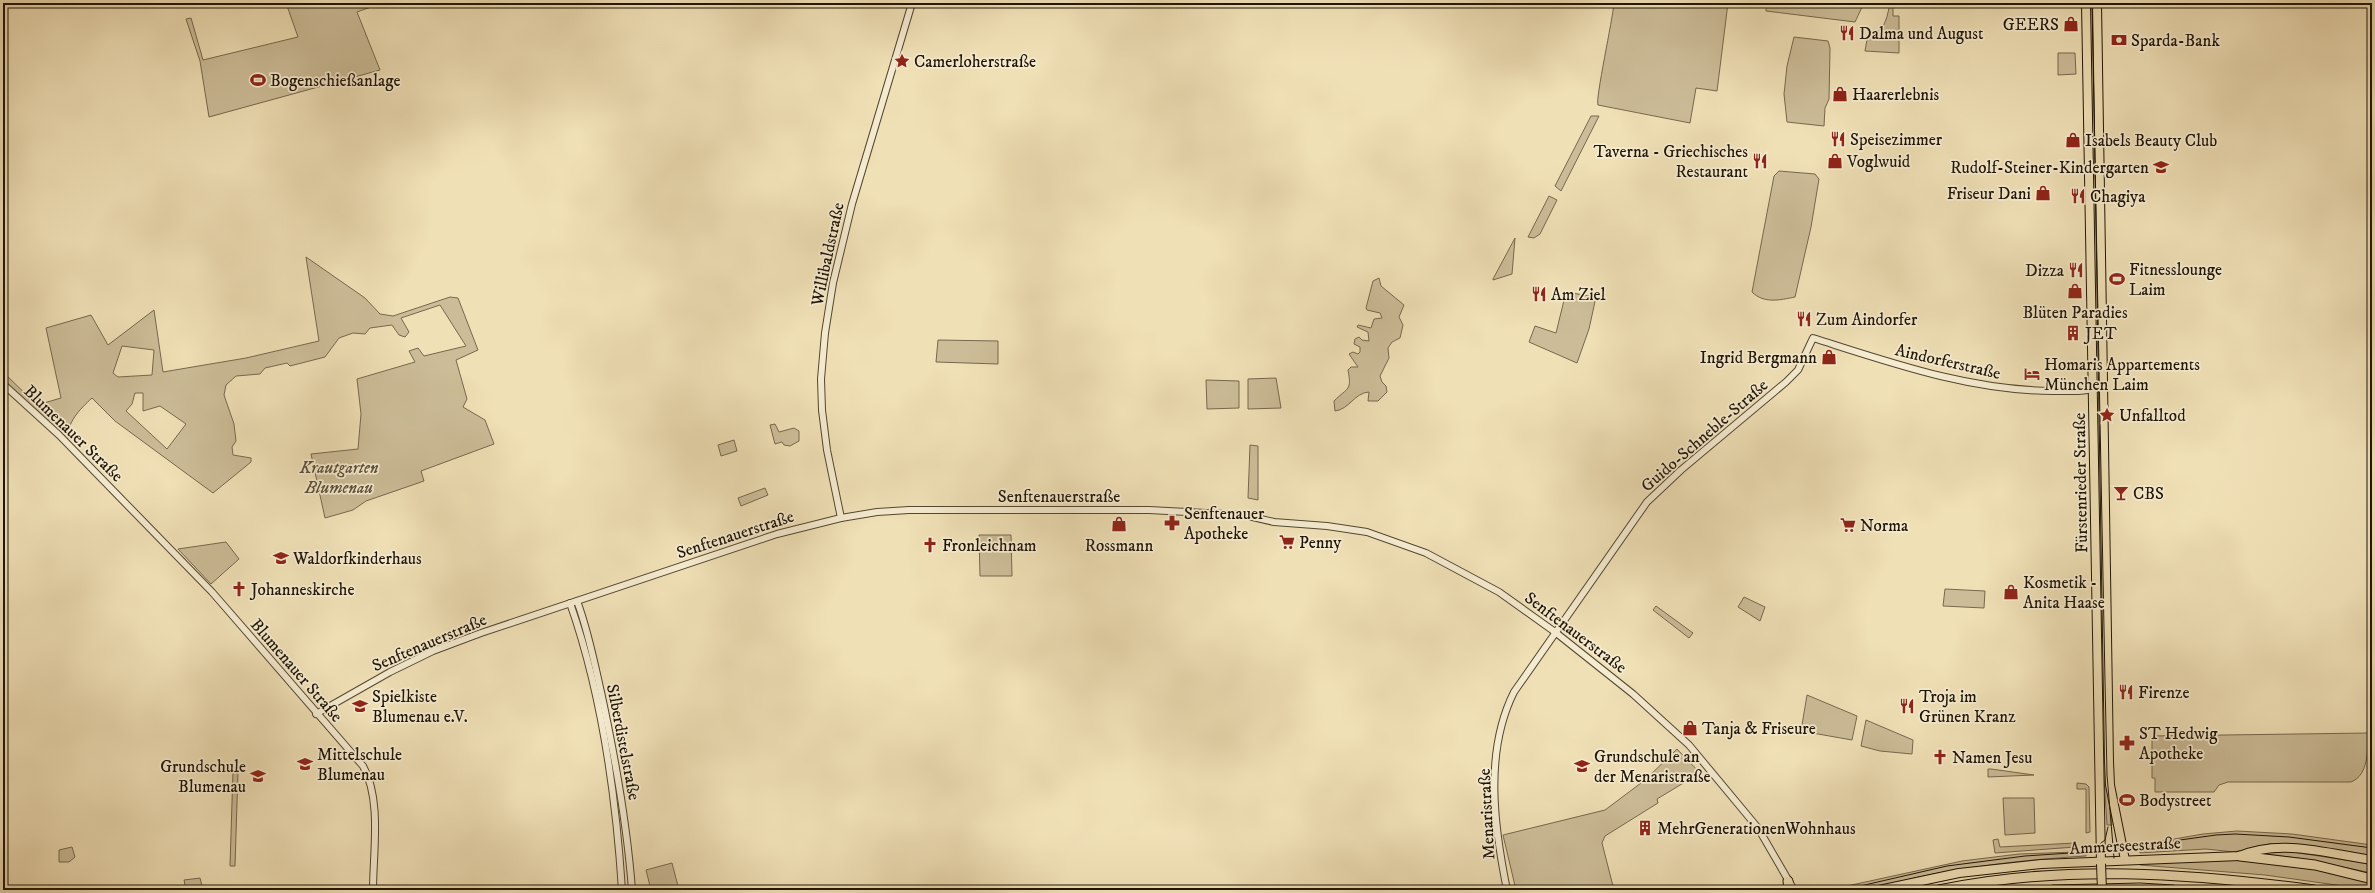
<svg xmlns="http://www.w3.org/2000/svg" width="2375" height="893" viewBox="0 0 2375 893" font-family="'IM FELL DW Pica',serif">
	<rect width="100%" height="100%" fill="#f0e0b6"/>
	<filter id="stains"><feTurbulence type="fractalNoise" baseFrequency=".005" numOctaves="4"/><feColorMatrix values="0 0 0 0 .2 0 0 0 0 .09 0 0 0 0 .02 0 0 0 .5 -.17"/></filter>
	<radialGradient id="worn" r=".72"><stop offset=".6" stop-color="#630" stop-opacity="0"/><stop offset="1" stop-color="#630" stop-opacity=".3"/></radialGradient>
	<g fill="#ccbd98" stroke="#76684e" fill-rule="evenodd">
		<polygon points="286,3 382,3 357,12 380,70 209,117 200,61 186,19 191,18 203,60 298,37"/>
		<path d="M1614,3H1728L1717,91L1696,88L1690,123L1598,105C1595,100 1613,18 1614,3Z"/>
		<polygon points="1729,3 1864,3 1855,22 1766,11 1766,6"/>
		<path d="M1890,3H1893V16H1899V53L1865,51L1868,34C1885,34 1887,17 1890,3Z"/>
		<polygon points="2089,3 2095,3 2097,175 2091,175"/>
		<polygon points="1794,37 1828,41 1830,48 1829,99 1825,108 1824,126 1787,122 1784,94 1787,66"/>
		<polygon points="2058,53 2075,53 2076,74 2058,75"/>
		<polygon points="1591,116 1599,116 1561,191 1555,186"/>
		<path d="M1779,171L1815,174L1819,179L1811,227L1795,297C1780,300 1764,304 1752,292L1774,176Z"/>
		<polygon points="2091,177 2097,177 2100,370 2094,370"/>
		<polygon points="1549,196 1557,200 1540,234 1534,238 1528,237"/>
		<polygon points="1515,238 1512,274 1493,280 1493,279"/>
		<path d="M306,257L365,298L380,314L393,316L450,297L458,298L478,350L456,360L467,399L463,407L485,420L494,444L421,471L424,481L366,501L353,510L325,518L311,454L358,449L361,414L357,379L415,362L409,351L418,348L424,356L466,346L440,305L401,318L409,332L405,337L399,335L392,325L370,328L365,334L353,333L339,338L325,357L290,366L287,363L265,368L260,374L236,376L226,385L224,395L234,424L236,441L232,447L233,455L251,458V462L213,493L115,421L92,398C80,409 66,423 68,440L3,380V372L37,405L61,398L46,328L91,315L108,345L154,310L163,372L246,358L319,341ZM122,346L154,350L152,375L118,377L113,373ZM135,393H143V411L160,406L186,424L167,449L126,411L132,404Z"/>
		<path d="M1379,278L1381,286L1404,305L1399,317L1403,325L1400,338L1392,342L1388,348L1389,358L1380,376L1382,382L1386,386L1387,392L1378,401H1368L1369,392C1354,393 1350,409 1335,411L1334,401C1348,387 1352,391 1348,370L1351,367H1358L1349,354L1353,352L1358,354L1360,352V347L1354,344L1355,339L1359,337L1362,340L1369,341L1368,332L1357,327L1358,325L1371,328L1374,319L1382,318L1380,313L1367,310L1366,308L1373,281Z"/>
		<polygon points="1566,292 1596,297 1589,329 1577,363 1529,342 1535,326 1556,333"/>
		<polygon points="938,340 998,341 998,364 936,362"/>
		<polygon points="1276,378 1281,408 1248,409 1248,379"/>
		<polygon points="1206,380 1239,381 1239,408 1207,409"/>
		<polygon points="2096,398 2102,398 2105,572 2097,572"/>
		<polygon points="775,424 779,432 794,428 799,431 799,441 790,446 784,445 782,442 775,444 770,425"/>
		<polygon points="734,440 737,451 721,456 718,445"/>
		<polygon points="1250,445 1258,446 1258,500 1248,498"/>
		<polygon points="765,488 768,495 741,506 738,498"/>
		<polygon points="979,535 1011,535 1012,576 980,576"/>
		<polygon points="226,542 239,559 211,584 178,549"/>
		<polygon points="2098,575 2105,575 2107,701 2101,701"/>
		<polygon points="1945,589 1985,591 1984,608 1943,606"/>
		<polygon points="1744,597 1765,607 1760,621 1738,607"/>
		<polygon points="1656,606 1693,633 1689,638 1653,610"/>
		<polygon points="1807,695 1857,716 1852,740 1801,731"/>
		<polygon points="1866,720 1913,740 1912,754 1880,751 1861,746"/>
		<path d="M2369,733C2367,750 2369,775 2351,782H2228L2219,785L2214,792H2155V778H2152V736Z"/>
		<polygon points="1677,749 1700,773 1657,799 1658,803 1605,836 1602,843 1614,890 1516,890 1503,835 1605,810 1645,780"/>
		<polygon points="2103,762 2108,762 2112,825 2107,825"/>
		<polygon points="1988,769 1991,769 2034,775 1988,777"/>
		<polygon points="233,771 238,771 235,866 230,866"/>
		<polygon points="2077,783 2086,784 2089,787 2090,832 2086,833 2086,789 2077,789"/>
		<polygon points="2003,798 2034,798 2035,833 2005,835"/>
		<polygon points="2237,831 2292,834 2372,845 2372,856 2269,844 2234,852 2206,849 2140,853 2140,845 2203,834"/>
		<polygon points="1998,839 2000,847 2075,843 2075,847 1995,853 1993,840"/>
		<polygon points="72,847 75,857 69,862 59,862 59,850"/>
		<path d="M2086,850V856C2037,859 1988,864 1938,873C1905,879 1874,890 1840,890L1847,888V886L1962,861L2019,854L2076,852Z"/>
		<polygon points="2279,850 2372,864 2372,873 2298,858 2257,853"/>
		<polygon points="2247,859 2299,865 2372,883 2372,890 2265,875 2140,865 2140,862"/>
		<polygon points="672,863 679,890 651,890 646,870"/>
		<polygon points="200,878 203,890 186,890 184,880"/>
	</g>
	<g fill="none" stroke-linecap="round" stroke-linejoin="round">
		<defs>
			<g id="minor">
				<path d="M3,384L59,435L212,592L363,766C382,800 373,852 373,890"/>
				<polyline points="841,518 827,450 822,410 821,379 825,333 833,283 852,204 912,3"/>
				<path d="M577,601C588,630 594,661 601,692C615,757 627,823 632,890"/>
				<path d="M570,603C601,691 616,797 622,890"/>
				<polyline points="316,714 390,672 433,651 481,633 777,534 841,518 877,512 909,510 1149,510 1244,515 1274,522 1327,526 1367,532 1426,553 1499,592 1555,632 1633,694 1689,745 1758,828 1794,890"/>
				<path d="M1507,890C1494,826 1484,752 1514,692L1647,502L1681,470L1786,382L1798,370L1813,338C1892,363 1968,390 2052,391C2069,391 2087,392 2103,387"/>
			</g>
			<g id="major">
				<polyline points="2086,3 2101,864"/>
				<polyline points="2097,3 2109,762 2110,785 2125,860"/>
				<path d="M1879,890L1959,873L2041,864L2240,856C2280,838 2331,854 2372,860"/>
			</g>
			<g id="highway">
				<polyline points="2240,856 2315,865 2372,879"/>
				<polyline points="1788,881 1789,890"/>
				<path d="M1939,890C2061,864 2190,873 2314,890"/>
				<polyline points="2053,890 2140,888 2173,890"/>
			</g>
		</defs>
		<use href="#minor" stroke="#534731" stroke-width="8"/>
		<use href="#major" stroke="#1f1405" stroke-width="10"/>
		<use href="#highway" stroke="#1f1405" stroke-width="11"/>
		<use href="#minor" stroke="#f5ebd0" stroke-width="6"/>
		<use href="#major" stroke="#f0e0b6" stroke-width="8"/>
		<use href="#highway" stroke="#f0e0b6" stroke-width="9"/>
		<g stroke="#1f1405" stroke-width="1">
			<polyline points="2092,3 2105,681 2107,775 2114,858"/>
			<polyline points="2092,850 2105,840 2108,827"/>
			<polyline points="1843,890 1947,866 2025,856 2101,851 2216,835 2235,834 2289,837 2372,848"/>
		</g>
		<defs>
			<polyline id="major-bridge" points="2101,864 2102,890"/>
		</defs>
		<use href="#major-bridge" stroke="#1f1405" stroke-width="10" stroke-linecap="butt"/>
		<use href="#major-bridge" stroke="#f0e0b6" stroke-width="8"/>
	</g>
	<defs>
		<symbol id="shop-bare" viewBox="-9 -9 18 18"><path d="M-5-2.5h2.3a2.7 3.5 0 0 1 5.4 0H5L5.5 6h-11ZM-1.5-2.5h3a1.5 2.3 0 0 0-3 0Z" fill="#8f2418" stroke="#f5ebd0" stroke-width="2.5" paint-order="stroke"/></symbol>
		<symbol id="restaurant-bare" viewBox="-9 -9 18 18"><path d="M-5-6h1v4h1v-4h1v4h1v-4h1v5L-1.5 .5V6h-2V.5L-5-1ZM5-6V6H3V1.5H1.5Q1.5-4 5-6Z" fill="#8f2418" stroke="#f5ebd0" stroke-width="2.5" paint-order="stroke"/></symbol>
		<symbol id="bank-bare" viewBox="-9 -9 18 18"><path d="M-6-4H6V4H-6ZM0-2.3a2.3 2.3 0 1 0 0 4.6a2.3 2.3 0 1 0 0-4.6Z" fill="#8f2418" stroke="#f5ebd0" stroke-width="2.5" paint-order="stroke"/></symbol>
		<symbol id="sight-bare" viewBox="-9 -9 18 18"><path d="M0-6L1.8-2.2L6-1.7L2.9 1.2L3.7 5.4L0 3.3L-3.7 5.4L-2.9 1.2L-6-1.7L-1.8-2.2Z" fill="#8f2418" stroke="#f5ebd0" stroke-width="2.5" paint-order="stroke"/></symbol>
		<symbol id="stadium-bare" viewBox="-9 -9 18 18"><path d="M0-5a6.5 5 0 1 0 0 10a6.5 5 0 1 0 0-10ZM-3.5-1.8h7v3.6h-7Z" fill="#8f2418" stroke="#f5ebd0" stroke-width="2.5" paint-order="stroke"/></symbol>
		<symbol id="school-bare" viewBox="-9 -9 18 18"><path d="M0-5L7-2L0 1L-7-2ZM-4 1L0 2.5L4 1V4Q0 6-4 4Z" fill="#8f2418" stroke="#f5ebd0" stroke-width="2.5" paint-order="stroke"/></symbol>
		<symbol id="building-bare" viewBox="-9 -9 18 18"><path d="M-4-6H4V6H1V3H-1V6H-4ZM-2.5-4.3h1.7v1.8h-1.7ZM.8-4.3h1.7v1.8H.8ZM-2.5-1h1.7V.8h-1.7ZM.8-1h1.7V.8H.8Z" fill="#8f2418" stroke="#f5ebd0" stroke-width="2.5" paint-order="stroke"/></symbol>
		<symbol id="hotel-bare" viewBox="-9 -9 18 18"><path d="M-6-4.5h1.5V1H6V5H4.5V3h-9V5H-6ZM-4 0a1.8 1.8 0 1 1 3.6 0ZM.5 0V-2.5h3Q6-2.5 6 0Z" fill="#8f2418" stroke="#f5ebd0" stroke-width="2.5" paint-order="stroke"/></symbol>
		<symbol id="bar-bare" viewBox="-9 -9 18 18"><path d="M-6-5H6L.8 .8V4.5H3.5V6h-7V4.5H-.8V.8Z" fill="#8f2418" stroke="#f5ebd0" stroke-width="2.5" paint-order="stroke"/></symbol>
		<symbol id="pharmacy-bare" viewBox="-9 -9 18 18"><path d="M-2-6h4v4h4v4h-4v4h-4v-4h-4v-4h4Z" fill="#8f2418" stroke="#f5ebd0" stroke-width="2.5" paint-order="stroke"/></symbol>
		<symbol id="supermarket-bare" viewBox="-9 -9 18 18"><path d="M-6-5.5h2.5l.6 2H6L4.5 2H-2.5L-4.4-4H-6ZM-1.5 3.2a1.3 1.3 0 1 0 .1 0ZM3 3.2a1.3 1.3 0 1 0 .1 0Z" fill="#8f2418" stroke="#f5ebd0" stroke-width="2.5" paint-order="stroke"/></symbol>
		<symbol id="church-bare" viewBox="-9 -9 18 18"><path d="M-1.2-6h2.4v3.5h3.3v2.4h-3.3V6h-2.4V-.1h-3.3v-2.4h3.3Z" fill="#8f2418" stroke="#f5ebd0" stroke-width="2.5" paint-order="stroke"/></symbol>
	</defs>
	<g fill-rule="evenodd">
		<use href="#shop-bare" x="2060" y="13" width="22" height="22"/>
		<use href="#restaurant-bare" x="1836" y="22" width="22" height="22"/>
		<use href="#bank-bare" x="2108" y="29" width="22" height="22"/>
		<use href="#sight-bare" x="891" y="50" width="22" height="22"/>
		<use href="#stadium-bare" x="247" y="69" width="22" height="22"/>
		<use href="#shop-bare" x="1829" y="83" width="22" height="22"/>
		<use href="#restaurant-bare" x="1827" y="128" width="22" height="22"/>
		<use href="#shop-bare" x="2062" y="129" width="22" height="22"/>
		<use href="#restaurant-bare" x="1749" y="150" width="22" height="22"/>
		<use href="#shop-bare" x="1824" y="150" width="22" height="22"/>
		<use href="#school-bare" x="2150" y="156" width="22" height="22"/>
		<use href="#shop-bare" x="2032" y="182" width="22" height="22"/>
		<use href="#restaurant-bare" x="2067" y="185" width="22" height="22"/>
		<use href="#restaurant-bare" x="2065" y="259" width="22" height="22"/>
		<use href="#stadium-bare" x="2106" y="268" width="22" height="22"/>
		<use href="#shop-bare" x="2064" y="280" width="22" height="22"/>
		<use href="#restaurant-bare" x="1528" y="283" width="22" height="22"/>
		<use href="#restaurant-bare" x="1793" y="308" width="22" height="22"/>
		<use href="#building-bare" x="2062" y="322" width="22" height="22"/>
		<use href="#shop-bare" x="1818" y="346" width="22" height="22"/>
		<use href="#hotel-bare" x="2021" y="363" width="22" height="22"/>
		<use href="#sight-bare" x="2096" y="404" width="22" height="22"/>
		<use href="#bar-bare" x="2110" y="482" width="22" height="22"/>
		<use href="#pharmacy-bare" x="1161" y="512" width="22" height="22"/>
		<use href="#shop-bare" x="1108" y="513" width="22" height="22"/>
		<use href="#supermarket-bare" x="1837" y="514" width="22" height="22"/>
		<use href="#supermarket-bare" x="1276" y="531" width="22" height="22"/>
		<use href="#church-bare" x="919" y="534" width="22" height="22"/>
		<use href="#school-bare" x="270" y="547" width="22" height="22"/>
		<use href="#church-bare" x="228" y="578" width="22" height="22"/>
		<use href="#shop-bare" x="2000" y="581" width="22" height="22"/>
		<use href="#restaurant-bare" x="2115" y="681" width="22" height="22"/>
		<use href="#school-bare" x="349" y="695" width="22" height="22"/>
		<use href="#restaurant-bare" x="1896" y="695" width="22" height="22"/>
		<use href="#shop-bare" x="1679" y="717" width="22" height="22"/>
		<use href="#pharmacy-bare" x="2116" y="732" width="22" height="22"/>
		<use href="#church-bare" x="1929" y="746" width="22" height="22"/>
		<use href="#school-bare" x="294" y="753" width="22" height="22"/>
		<use href="#school-bare" x="1571" y="755" width="22" height="22"/>
		<use href="#school-bare" x="247" y="765" width="22" height="22"/>
		<use href="#stadium-bare" x="2116" y="789" width="22" height="22"/>
		<use href="#building-bare" x="1634" y="817" width="22" height="22"/>
	</g>
	<g text-anchor="middle" stroke-width="3.5" stroke-linejoin="round" paint-order="stroke">
		<g font-size="17" fill="#1f1405" stroke="#f5ebd0" text-anchor="start">
			<text x="2059" y="30" text-anchor="end">GEERS</text>
			<text x="1859" y="39">Dalma und August</text>
			<text x="2131" y="46">Sparda-Bank</text>
			<text x="914" y="67">Camerloherstraße</text>
			<text x="270" y="86">Bogenschießanlage</text>
			<text x="1852" y="100">Haarerlebnis</text>
			<text x="1850" y="145">Speisezimmer</text>
			<text x="2085" y="146">Isabels Beauty Club</text>
			<text x="1748" y="157" text-anchor="end">Taverna - Griechisches<tspan x="1748" dy="20">Restaurant</tspan></text>
			<text x="1847" y="167">Voglwuid</text>
			<text x="2149" y="173" text-anchor="end">Rudolf-Steiner-Kindergarten</text>
			<text x="2031" y="199" text-anchor="end">Friseur Dani</text>
			<text x="2090" y="202">Chagiya</text>
			<text x="2129" y="275">Fitnesslounge<tspan x="2129" dy="20">Laim</tspan></text>
			<text x="2064" y="276" text-anchor="end">Dizza</text>
			<text x="1551" y="300">Am Ziel</text>
			<text x="2075" y="318" text-anchor="middle">Blüten Paradies</text>
			<text x="1816" y="325">Zum Aindorfer</text>
			<text x="2085" y="339">JET</text>
			<text x="1817" y="363" text-anchor="end">Ingrid Bergmann</text>
			<text x="2044" y="370">Homaris Appartements<tspan x="2044" dy="20">München Laim</tspan></text>
			<text x="2119" y="421">Unfalltod</text>
			<text x="2133" y="499">CBS</text>
			<text x="1184" y="519">Senftenauer<tspan x="1184" dy="20">Apotheke</tspan></text>
			<text x="1860" y="531">Norma</text>
			<text x="1299" y="548">Penny</text>
			<text x="942" y="551">Fronleichnam</text>
			<text x="1119" y="551" text-anchor="middle">Rossmann</text>
			<text x="293" y="564">Waldorfkinderhaus</text>
			<text x="2023" y="588">Kosmetik -<tspan x="2023" dy="20">Anita Haase</tspan></text>
			<text x="251" y="595">Johanneskirche</text>
			<text x="2138" y="698">Firenze</text>
			<text x="372" y="702">Spielkiste<tspan x="372" dy="20">Blumenau e.V.</tspan></text>
			<text x="1919" y="702">Troja im<tspan x="1919" dy="20">Grünen Kranz</tspan></text>
			<text x="1702" y="734">Tanja &amp; Friseure</text>
			<text x="2139" y="739">ST Hedwig<tspan x="2139" dy="20">Apotheke</tspan></text>
			<text x="317" y="760">Mittelschule<tspan x="317" dy="20">Blumenau</tspan></text>
			<text x="1594" y="762">Grundschule an<tspan x="1594" dy="20">der Menaristraße</tspan></text>
			<text x="1952" y="763">Namen Jesu</text>
			<text x="246" y="772" text-anchor="end">Grundschule<tspan x="246" dy="20">Blumenau</tspan></text>
			<text x="2139" y="806">Bodystreet</text>
			<text x="1657" y="834">MehrGenerationenWohnhaus</text>
		</g>
		<g font-size="17" fill="#1f1405" stroke="#f5ebd0">
			<text transform="translate(827 254) rotate(-78)" y="6">Willibaldstraße</text>
			<text transform="translate(1948 361) rotate(13)" y="6">Aindorferstraße</text>
			<text transform="translate(74 433) rotate(44)" y="6">Blumenauer Straße</text>
			<text transform="translate(1704 435) rotate(-41)" y="6">Guido-Schneble-Straße</text>
			<text transform="translate(2080 483) rotate(-91)" y="6">Fürstenrieder Straße</text>
			<text x="1059" y="502">Senftenauerstraße</text>
			<text transform="translate(735 534) rotate(-18)" y="6">Senftenauerstraße</text>
			<text transform="translate(1576 632) rotate(37)" y="6">Senftenauerstraße</text>
			<text transform="translate(429 642) rotate(-23)" y="6">Senftenauerstraße</text>
			<text transform="translate(297 670) rotate(49)" y="6">Blumenauer Straße</text>
			<text transform="translate(624 742) rotate(79)" y="6">Silberdistelstraße</text>
			<text transform="translate(1486 814) rotate(-93)" y="6">Menaristraße</text>
			<text transform="translate(2125 845) rotate(-3)" y="6">Ammerseestraße</text>
		</g>
		<g font-size="17" font-style="italic" fill="#5c4f38" stroke="#f5ebd0">
			<text x="339" y="473">Krautgarten<tspan x="339" dy="20">Blumenau</tspan></text>
		</g>
	</g>
	<rect width="2375" height="893" fill="none" stroke="#f0e0b6" stroke-width="16"/>
	<rect x="4" y="4" width="2367" height="885" fill="none" stroke="#1f1405" stroke-width="2"/>
	<rect x="8" y="8" width="2359" height="877" fill="none" stroke="#1f1405"/>
	<rect width="100%" height="100%" filter="url(#stains)"/>
	<rect width="100%" height="100%" fill="url(#worn)"/>
</svg>
